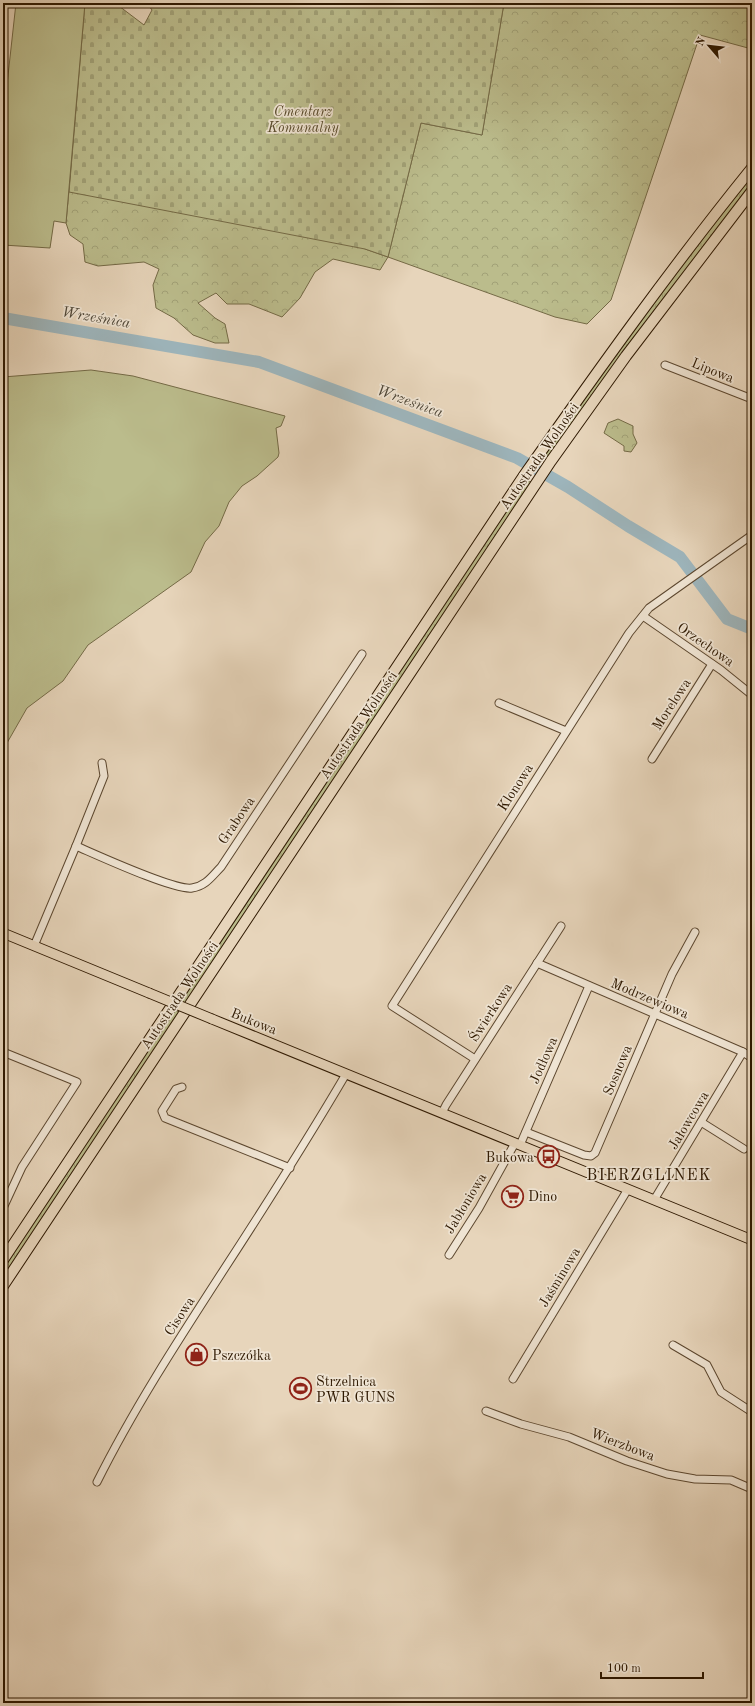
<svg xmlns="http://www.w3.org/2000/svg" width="755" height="1706" viewBox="0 0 755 1706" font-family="'Old Standard TT',serif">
	<defs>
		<pattern id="grass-tufts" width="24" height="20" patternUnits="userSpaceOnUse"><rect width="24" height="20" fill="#bbbc8c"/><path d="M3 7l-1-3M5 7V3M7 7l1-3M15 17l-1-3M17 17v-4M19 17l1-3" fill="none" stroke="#a1a177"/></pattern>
		<pattern id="forest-crowns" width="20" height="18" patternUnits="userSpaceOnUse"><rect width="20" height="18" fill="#bbbc8c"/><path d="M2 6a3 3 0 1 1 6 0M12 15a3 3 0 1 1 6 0" fill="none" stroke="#a1a177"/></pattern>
		<pattern id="cemetery-stones" width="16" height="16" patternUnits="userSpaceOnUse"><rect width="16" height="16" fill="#bbbc8c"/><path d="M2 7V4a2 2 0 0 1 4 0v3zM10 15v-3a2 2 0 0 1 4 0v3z" fill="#a1a177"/></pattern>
	</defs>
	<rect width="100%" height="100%" fill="#e7d5bb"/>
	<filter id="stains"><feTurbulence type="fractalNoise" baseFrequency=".005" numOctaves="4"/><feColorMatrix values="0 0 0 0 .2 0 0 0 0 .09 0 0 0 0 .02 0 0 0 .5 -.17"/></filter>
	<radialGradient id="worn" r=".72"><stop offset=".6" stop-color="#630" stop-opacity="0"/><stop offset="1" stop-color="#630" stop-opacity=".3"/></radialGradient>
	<g fill="url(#grass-tufts)" stroke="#746a46">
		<polygon points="752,175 752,185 548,459 543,456 647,310"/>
		<polygon points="527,480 531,482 186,1003 180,1000"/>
		<polygon points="174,1010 179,1012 3,1278 3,1268"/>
	</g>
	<g fill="url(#forest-crowns)" stroke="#746a46">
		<polygon points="504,3 752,3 752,32 748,48 700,35 611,300 587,324 555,317 388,257 380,270 333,259 315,272 300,298 282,317 249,304 227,304 216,293 198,303 215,318 225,324 229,343 215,343 193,335 174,318 156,308 153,285 159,269 144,262 98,266 85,262 83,244 70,235 66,223 81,57 365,249 388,257 421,123 482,135"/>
		<polygon points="618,419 633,426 633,434 637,443 631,452 624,451 624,446 604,433 608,423"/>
	</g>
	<polygon fill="url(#cemetery-stones)" stroke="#746a46" points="85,3 115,3 144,25 152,10 149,6 155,3 504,3 482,135 421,123 388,257 365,249 69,192"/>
	<g fill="#bbbc8c" stroke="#746a46">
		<polygon points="16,3 85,3 66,223 54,221 50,248 3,245 3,121"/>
		<polygon points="91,370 133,376 285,416 281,426 276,428 279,453 278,457 257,476 242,486 229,502 219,526 205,542 191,572 88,645 63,681 27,708 3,750 3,377"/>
	</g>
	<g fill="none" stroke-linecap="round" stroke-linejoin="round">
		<polyline stroke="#9db5bc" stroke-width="12" points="3,318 259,362 517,458 568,487 628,526 680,557 727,619 752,629"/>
		<defs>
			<g id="minor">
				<polyline points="665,365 752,399"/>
				<polyline points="643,616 721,670 752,695"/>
				<polyline points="499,703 566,731"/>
				<polyline points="652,759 712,664"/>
				<polyline points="76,846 104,776 102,763"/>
				<path d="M34,946L76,846C97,855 175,891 192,888C206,886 212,876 221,867L362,654"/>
				<polyline points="537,963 743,1052 752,1058"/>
				<polyline points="3,1052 77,1082 22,1167 3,1208"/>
				<polyline points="475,1059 392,1006 629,633 649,608 752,535"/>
				<polyline points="182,1087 176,1089 162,1111 165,1118 290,1168"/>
				<polyline points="442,1113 446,1105 561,926"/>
				<polyline points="701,1122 744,1149"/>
				<polyline points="526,1132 584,1155 591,1156 595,1153 672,974 695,932"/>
				<polyline points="520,1145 589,986"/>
				<polyline points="654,1200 743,1052"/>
				<polyline points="449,1255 479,1208 515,1143"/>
				<polyline points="673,1345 707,1365 721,1392 752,1412"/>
				<polyline points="513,1379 628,1189"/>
				<polyline points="486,1411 521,1424 569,1437 627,1461 667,1474 695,1479 731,1480 752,1489"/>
				<path d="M97,1482C133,1410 177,1342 221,1274C264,1208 306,1142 346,1074"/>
			</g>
			<g id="major">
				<polyline points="3,933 149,993"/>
				<polyline points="212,1019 752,1240"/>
			</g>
			<g id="highway">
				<path d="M3,1260L523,477C597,372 671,268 752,168"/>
				<polyline points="3,1286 551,461 626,356 752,191"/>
			</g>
		</defs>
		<use href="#minor" stroke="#5c472f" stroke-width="9"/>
		<use href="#major" stroke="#2e1800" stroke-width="11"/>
		<use href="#highway" stroke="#2e1800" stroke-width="12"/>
		<use href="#minor" stroke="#efe4d3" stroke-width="7"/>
		<use href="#major" stroke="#e7d5bb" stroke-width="9"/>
		<use href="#highway" stroke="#e7d5bb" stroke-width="10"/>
		<defs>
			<polyline id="major-bridge" points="149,993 212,1019"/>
		</defs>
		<use href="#major-bridge" stroke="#2e1800" stroke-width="11" stroke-linecap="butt"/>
		<use href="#major-bridge" stroke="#e7d5bb" stroke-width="9"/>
	</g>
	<defs>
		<symbol id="bus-ring" viewBox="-11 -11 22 22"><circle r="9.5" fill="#efe4d3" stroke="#8f2418" stroke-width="1.5"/><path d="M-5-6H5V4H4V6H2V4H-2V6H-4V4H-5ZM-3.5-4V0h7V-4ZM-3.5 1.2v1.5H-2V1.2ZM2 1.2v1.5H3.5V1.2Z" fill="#8f2418"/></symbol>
		<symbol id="supermarket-ring" viewBox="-11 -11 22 22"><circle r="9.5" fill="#efe4d3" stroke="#8f2418" stroke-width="1.5"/><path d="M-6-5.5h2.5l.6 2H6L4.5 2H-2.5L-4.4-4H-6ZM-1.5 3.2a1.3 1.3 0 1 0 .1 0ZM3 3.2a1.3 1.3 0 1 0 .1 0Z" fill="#8f2418"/></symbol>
		<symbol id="shop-ring" viewBox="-11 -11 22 22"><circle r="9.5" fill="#efe4d3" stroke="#8f2418" stroke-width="1.5"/><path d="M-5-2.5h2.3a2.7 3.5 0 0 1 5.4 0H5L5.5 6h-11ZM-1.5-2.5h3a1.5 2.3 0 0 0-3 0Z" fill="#8f2418"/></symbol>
		<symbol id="stadium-ring" viewBox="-11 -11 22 22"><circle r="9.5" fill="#efe4d3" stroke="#8f2418" stroke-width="1.5"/><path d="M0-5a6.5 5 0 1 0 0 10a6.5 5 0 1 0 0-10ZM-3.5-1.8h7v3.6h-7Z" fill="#8f2418"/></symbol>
	</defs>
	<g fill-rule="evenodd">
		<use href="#bus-ring" x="536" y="1144" width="25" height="25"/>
		<use href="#supermarket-ring" x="500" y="1184" width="25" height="25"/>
		<use href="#shop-ring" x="184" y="1342" width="25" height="25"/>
		<use href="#stadium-ring" x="288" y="1376" width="25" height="25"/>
	</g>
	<g text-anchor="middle" stroke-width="3.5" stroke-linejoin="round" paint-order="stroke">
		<g font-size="14" font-style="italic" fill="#58492a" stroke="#efe4d3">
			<text x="303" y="116">Cmentarz<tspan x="303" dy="16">Komunalny</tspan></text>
		</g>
		<g font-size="14" fill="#2e1800" stroke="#efe4d3">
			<text transform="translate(713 370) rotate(22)" y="5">Lipowa</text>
			<text transform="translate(539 456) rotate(-55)" y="5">Autostrada Wolności</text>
			<text transform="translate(706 644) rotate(35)" y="5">Orzechowa</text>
			<text transform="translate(671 704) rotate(-57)" y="5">Morelowa</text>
			<text transform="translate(358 725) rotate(-56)" y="5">Autostrada Wolności</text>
			<text transform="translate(515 787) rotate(-57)" y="5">Klonowa</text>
			<text transform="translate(236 820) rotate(-56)" y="5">Grabowa</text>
			<text transform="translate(179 995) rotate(-56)" y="5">Autostrada Wolności</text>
			<text transform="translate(650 998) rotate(23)" y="5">Modrzewiowa</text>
			<text transform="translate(490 1012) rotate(-57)" y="5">Świerkowa</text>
			<text transform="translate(254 1021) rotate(22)" y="5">Bukowa</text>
			<text transform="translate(543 1060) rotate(-66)" y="5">Jodłowa</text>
			<text transform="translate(617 1070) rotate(-67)" y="5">Sosnowa</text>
			<text transform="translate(688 1120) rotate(-59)" y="5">Jałowcowa</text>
			<text transform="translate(465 1203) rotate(-59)" y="5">Jabłoniowa</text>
			<text transform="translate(559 1277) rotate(-59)" y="5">Jaśminowa</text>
			<text transform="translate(179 1316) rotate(-57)" y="5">Cisowa</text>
			<text transform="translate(623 1444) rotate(21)" y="5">Wierzbowa</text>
		</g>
		<g font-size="14" fill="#2e1800" stroke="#efe4d3" text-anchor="start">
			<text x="534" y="1162" text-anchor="end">Bukowa</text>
			<text x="528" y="1201">Dino</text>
			<text x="212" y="1360">Pszczółka</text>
			<text x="316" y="1386">Strzelnica<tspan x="316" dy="16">PWR GUNS</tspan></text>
		</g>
		<g font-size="15" font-style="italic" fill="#4f4738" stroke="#efe4d3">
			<text transform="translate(96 317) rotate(10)" y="5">Wrześnica</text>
			<text transform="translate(410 401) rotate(20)" y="5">Wrześnica</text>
		</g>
		<g font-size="16" letter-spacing="1" fill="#2e1800" stroke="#efe4d3">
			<text x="649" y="1180">BIERZGLINEK</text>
		</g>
	</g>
	<rect width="755" height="1706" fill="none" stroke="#e7d5bb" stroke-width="16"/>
	<rect x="4" y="4" width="747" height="1698" fill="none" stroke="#2e1800" stroke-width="2"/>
	<rect x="8" y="8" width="739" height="1690" fill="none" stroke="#2e1800"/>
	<g transform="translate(709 46) rotate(298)" stroke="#efe4d3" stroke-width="3" paint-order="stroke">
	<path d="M0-3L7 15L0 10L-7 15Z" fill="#2e1800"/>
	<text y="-6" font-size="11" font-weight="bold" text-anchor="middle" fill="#2e1800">N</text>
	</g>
	<path d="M601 1672v6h102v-6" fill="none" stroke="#2e1800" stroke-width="2"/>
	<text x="607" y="1672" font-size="12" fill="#2e1800" stroke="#efe4d3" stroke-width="3" paint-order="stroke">100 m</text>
	<rect width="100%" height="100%" filter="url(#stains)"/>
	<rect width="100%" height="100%" fill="url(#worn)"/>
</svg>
